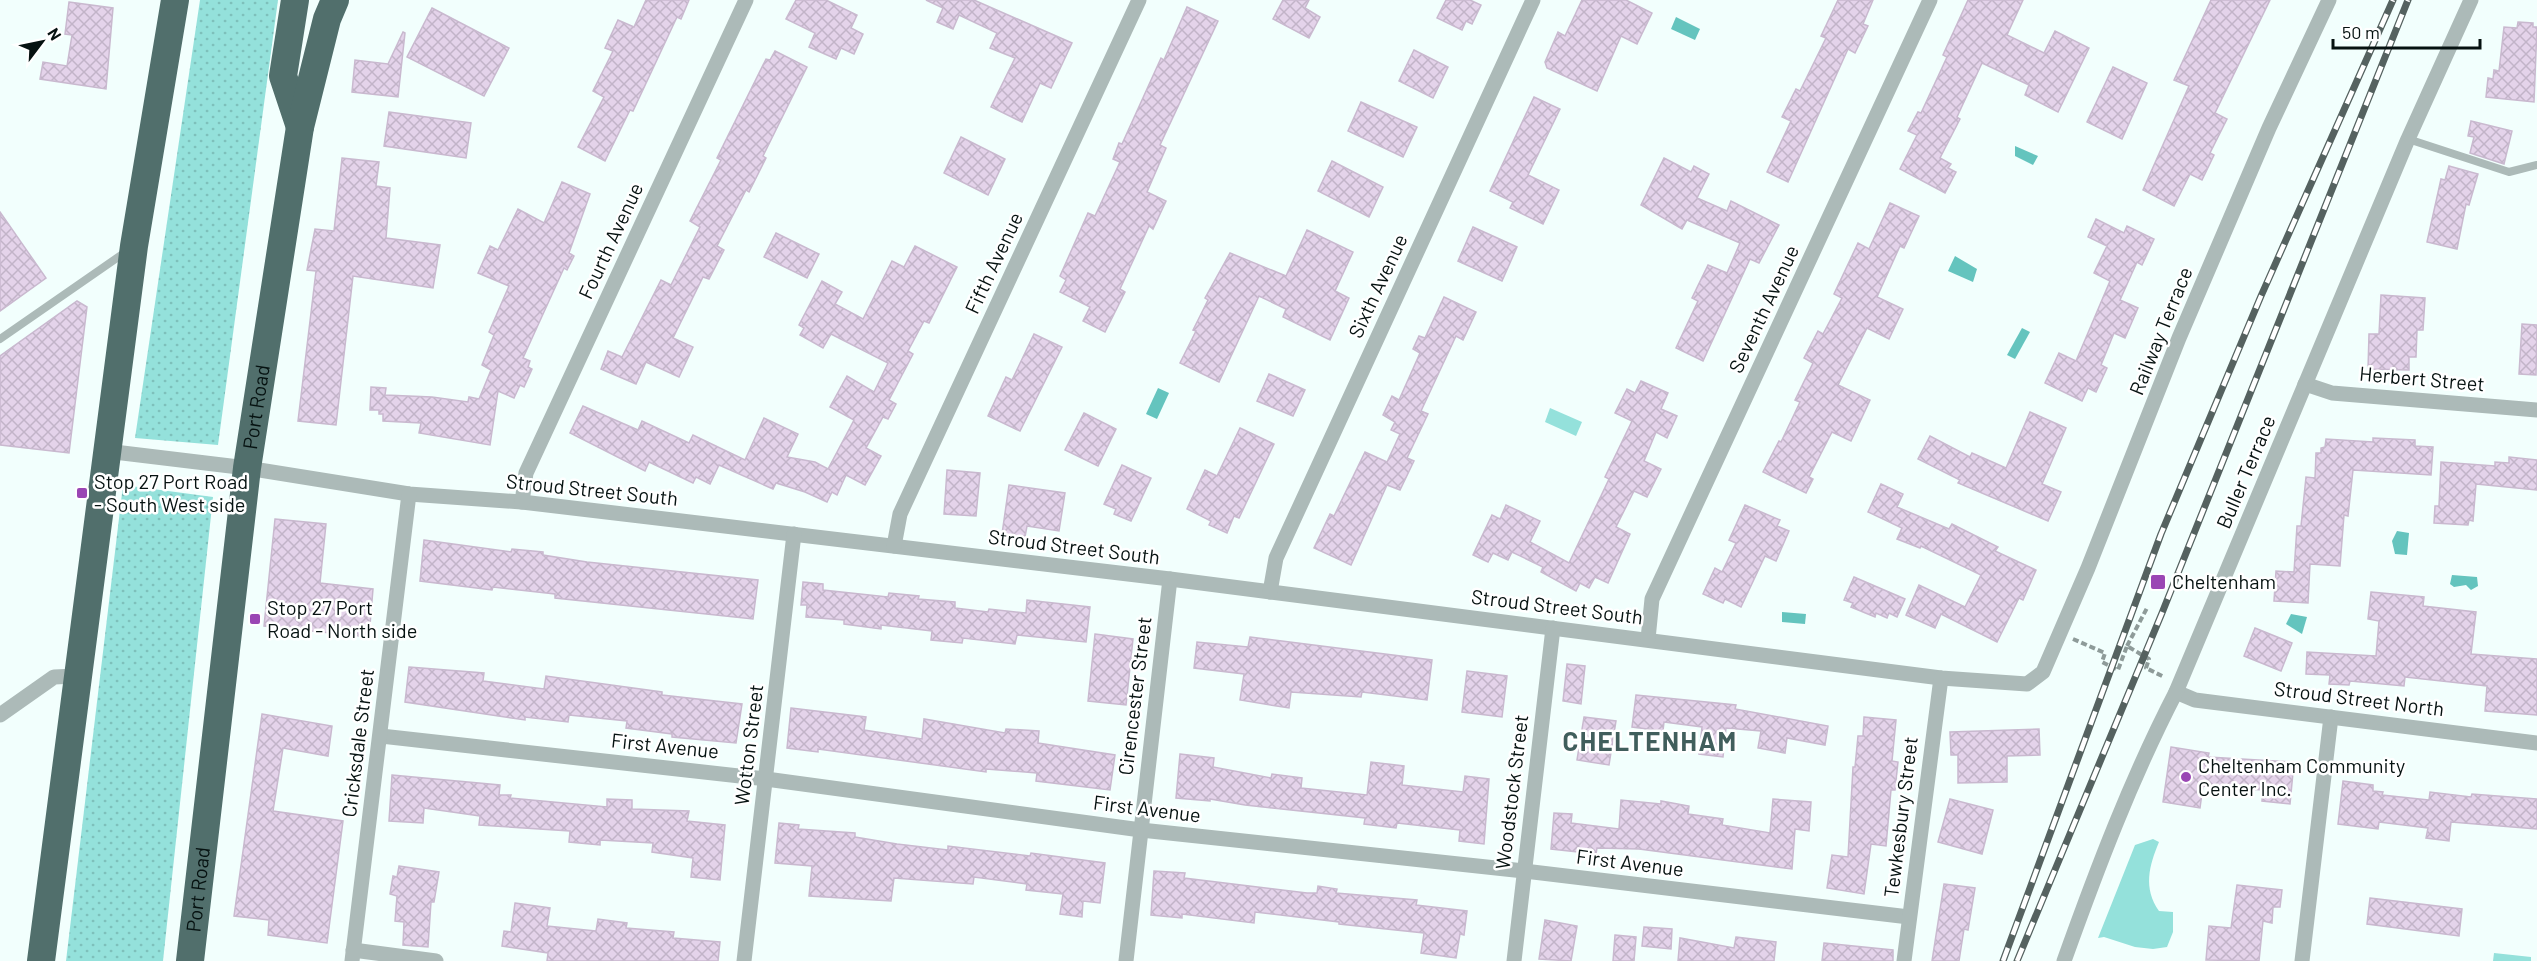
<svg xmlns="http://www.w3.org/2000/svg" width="2537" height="961" viewBox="0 0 2537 961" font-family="Barlow,sans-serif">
	<defs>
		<pattern id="grass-dots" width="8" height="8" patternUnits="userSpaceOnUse" patternTransform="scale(1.5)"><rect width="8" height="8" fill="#94e1db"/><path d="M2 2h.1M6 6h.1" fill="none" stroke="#7ec0bb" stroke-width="1.8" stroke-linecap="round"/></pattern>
		<pattern id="building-cross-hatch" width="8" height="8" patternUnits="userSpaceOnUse" patternTransform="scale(1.5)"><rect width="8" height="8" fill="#e4d3ea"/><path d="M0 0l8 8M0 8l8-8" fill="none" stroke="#c2b4c8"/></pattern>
	</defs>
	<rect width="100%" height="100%" fill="#f2fffd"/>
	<g fill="url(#grass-dots)">
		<polygon points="200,0 278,0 218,445 135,438"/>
		<polygon points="123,485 213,497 163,961 66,961"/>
	</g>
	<g fill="#94e1db">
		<polygon points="1550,408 1582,422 1576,436 1545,422"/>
		<path d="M2153,839L2159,842C2149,866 2143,888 2159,911L2173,912V932L2167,947L2153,949L2135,947L2104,937L2098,938L2135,845Z"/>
		<polygon points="2494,953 2531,957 2531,961 2493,961"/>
	</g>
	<g fill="#64c4be">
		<polygon points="1676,17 1700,29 1695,40 1671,29"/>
		<polygon points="2015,146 2038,156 2033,165 2015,156"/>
		<polygon points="1955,256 1977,269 1973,282 1948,271"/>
		<polygon points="2022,328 2030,332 2015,359 2007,355"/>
		<polygon points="1158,388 1169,393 1157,419 1146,414"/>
		<polygon points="2397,531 2409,533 2407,555 2395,554 2392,541"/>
		<polygon points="2452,575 2477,577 2478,586 2471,590 2466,585 2454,587 2450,584"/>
		<polygon points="1782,612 1806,614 1805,624 1782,622"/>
		<polygon points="2291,614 2307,617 2302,634 2286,624"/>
	</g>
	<g fill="url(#building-cross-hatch)" stroke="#c9b9cf" stroke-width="1.5">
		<polygon points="646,0 689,0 681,19 677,17 633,111 630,110 605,161 578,147 604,97 593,91 613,51 605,48 618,20 634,27"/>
		<polygon points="796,0 826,0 857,15 851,28 863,34 854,54 841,48 836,59 809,47 815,33 786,19"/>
		<polygon points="926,0 974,0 1072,43 1051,88 1040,83 1022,122 991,107 1015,58 990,48 997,33 959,15 953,29 937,22 943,8"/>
		<polygon points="1283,0 1309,0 1305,8 1320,17 1309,38 1273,19"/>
		<polygon points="1446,0 1470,0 1481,5 1472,24 1466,21 1462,30 1437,18"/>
		<polygon points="1582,0 1626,0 1652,13 1637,44 1621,36 1597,91 1547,68 1545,62 1558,32 1565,36"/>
		<polygon points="1838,0 1873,0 1863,24 1868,26 1855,53 1848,49 1788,182 1767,172 1791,121 1782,117 1796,89 1800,91 1826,38 1821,36"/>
		<polygon points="1968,0 2023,0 2007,35 2044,53 2055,31 2089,48 2058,112 2025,95 2029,85 1982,63 1957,117 1960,119 1940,158 1951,164 1948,168 1956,172 1945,193 1900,169 1917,135 1908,131 1918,112 1921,113 1947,57 1943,55"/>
		<polygon points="2211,0 2270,0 2215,113 2227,119 2210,153 2214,155 2202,180 2190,174 2174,206 2143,190 2189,86 2174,80"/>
		<polygon points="69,2 113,8 106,89 40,79 43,62 67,66 72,35 65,34"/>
		<polygon points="1187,7 1218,21 1160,145 1166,148 1147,192 1166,201 1153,229 1149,226 1120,289 1125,292 1105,332 1083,321 1090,307 1060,292 1066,280 1060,276 1088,213 1095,216 1120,162 1113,159 1119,143 1122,144 1161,58 1164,60"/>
		<polygon points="432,8 509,48 484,96 407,57"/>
		<polygon points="2518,22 2533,23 2533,27 2537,27 2534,102 2486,97 2488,78 2493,79 2494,70 2499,71 2504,27 2517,28"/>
		<polygon points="403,32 405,33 398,97 352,92 355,60 388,64"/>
		<polygon points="1414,50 1448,67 1433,98 1399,81"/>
		<polygon points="775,51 807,67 763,156 766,158 749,192 746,190 717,246 724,250 709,279 703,277 673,338 693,347 679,377 646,362 636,384 601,369 608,351 622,357 661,280 671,285 700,227 690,221 721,160 717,158 766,59 770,60"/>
		<polygon points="2113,67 2147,83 2122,139 2087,122"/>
		<polygon points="1534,97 1560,109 1528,175 1559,190 1543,224 1510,208 1513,202 1490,191"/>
		<polygon points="1361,102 1417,127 1403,157 1348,131"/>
		<polygon points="389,112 471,123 466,158 384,146"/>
		<polygon points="2471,121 2512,131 2504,164 2470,153 2474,137 2468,136"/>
		<polygon points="961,137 1005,159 988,195 944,173"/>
		<polygon points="342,158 379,162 376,186 390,188 386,238 440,245 433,288 353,276 336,425 298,421 316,271 307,270 315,229 334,231"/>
		<polygon points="1664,158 1691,172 1694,166 1709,174 1697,198 1727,211 1731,201 1779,225 1759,263 1750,259 1703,361 1676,348 1698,301 1692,298 1708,265 1727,273 1740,243 1687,220 1682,229 1641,205"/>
		<polygon points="1332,161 1383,187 1369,217 1318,191"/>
		<polygon points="2449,166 2478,174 2469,205 2466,204 2457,249 2427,242 2441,179 2445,180"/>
		<polygon points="562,182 590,194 569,253 574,256 567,270 564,268 523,358 530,361 528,367 532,369 524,387 520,385 514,398 498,391 490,445 419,433 421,423 383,421 383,414 379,414 379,410 370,410 371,387 386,388 385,395 432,397 468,402 469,397 479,399 491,370 482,365 494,335 489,332 509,286 478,273 490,246 498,250 518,209 544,223"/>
		<polygon points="1890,203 1919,216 1904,248 1900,246 1877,297 1903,309 1889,339 1867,328 1838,385 1870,400 1851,441 1832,432 1809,477 1813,479 1806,493 1763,472 1779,441 1781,442 1800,402 1795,400 1813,363 1804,358 1818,331 1823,334 1842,298 1834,294 1858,243 1869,249"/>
		<polygon points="0,212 46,278 0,311"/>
		<polygon points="2096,219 2124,233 2127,226 2154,239 2142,265 2137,262 2120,300 2138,308 2125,338 2114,333 2101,365 2107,368 2096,392 2088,388 2082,401 2045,383 2059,353 2076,361 2110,281 2094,273 2107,246 2088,237"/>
		<polygon points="1473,227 1517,247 1502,281 1458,261"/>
		<polygon points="1307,230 1353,252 1335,291 1349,298 1330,340 1283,317 1286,309 1259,296 1219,382 1180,363 1196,331 1193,330 1208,300 1205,298 1230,253 1286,276"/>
		<polygon points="776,233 819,254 807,278 764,257"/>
		<polygon points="915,246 957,267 929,323 924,321 908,351 913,354 889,400 896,404 888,419 883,417 866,448 881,456 865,485 846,475 837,495 832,492 827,502 805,492 776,483 773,489 719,465 710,484 696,477 693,483 649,462 645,471 570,433 583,406 638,430 642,421 689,443 693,435 745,460 764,418 798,434 787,457 815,462 828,469 854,420 830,407 847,376 874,392 888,363 831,334 823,348 800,335 804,328 799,325 822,281 842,292 835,304 863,319 892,261 904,267"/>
		<polygon points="2381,295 2425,298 2423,330 2417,330 2416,357 2409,357 2409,370 2368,369 2369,334 2379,334"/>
		<polygon points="1444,297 1476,312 1463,340 1456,336 1421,411 1428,414 1407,458 1414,461 1400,490 1387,485 1351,565 1314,548 1330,514 1334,516 1365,452 1387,462 1400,434 1391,430 1395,422 1383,415 1392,396 1399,400 1420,353 1413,349 1419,336 1425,338"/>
		<polygon points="77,301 87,307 69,453 0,445 0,356"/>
		<polygon points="2522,324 2537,325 2536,375 2519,374"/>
		<polygon points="1034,334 1062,347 1020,431 988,416 1006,377 1012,380"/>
		<polygon points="1269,374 1305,390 1293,416 1257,401"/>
		<polygon points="1641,381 1668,393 1661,409 1677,416 1667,438 1656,432 1644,461 1661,469 1647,497 1634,491 1616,527 1630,534 1608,583 1595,577 1589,588 1580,583 1576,591 1541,572 1543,567 1512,552 1508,560 1493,553 1488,562 1473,555 1492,515 1500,519 1506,505 1540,521 1530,542 1569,563 1609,479 1605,477 1632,421 1615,413 1627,389 1635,393"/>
		<polygon points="2030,412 2066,428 2042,484 2061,492 2048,521 1958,483 1960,480 1918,459 1930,436 1970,457 1972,453 2006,468"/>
		<polygon points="1084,413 1116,429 1098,466 1065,450"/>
		<polygon points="1240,428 1274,444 1239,518 1234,516 1227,533 1209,525 1211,521 1187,509 1205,470 1217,476"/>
		<polygon points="2373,438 2415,440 2415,446 2433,447 2431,475 2353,470 2348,516 2344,515 2340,566 2310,564 2308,603 2274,601 2276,571 2294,572 2297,526 2301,526 2306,477 2315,478 2316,453 2321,453 2321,448 2325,447 2326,439 2373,442"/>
		<polygon points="2509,457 2537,460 2537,490 2476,484 2473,521 2469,520 2468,525 2434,523 2435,506 2439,506 2441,462 2495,466 2495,462 2509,463"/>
		<polygon points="1122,465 1151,478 1131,521 1114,514 1116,509 1104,504"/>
		<polygon points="947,470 980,473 976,516 944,514"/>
		<polygon points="1881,484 1903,494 1897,507 1949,529 1952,524 1998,547 1995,551 2036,570 2023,600 2019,598 1997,642 1941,614 1935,628 1906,615 1919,585 1965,607 1981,575 1921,546 1920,548 1897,539 1902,528 1868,512"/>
		<polygon points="1009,485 1065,493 1059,531 1027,526 1025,537 1002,534"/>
		<polygon points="1745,505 1780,520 1777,526 1789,531 1776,561 1765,556 1741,607 1725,599 1723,603 1703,594 1715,568 1722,572 1736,543 1729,540"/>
		<polygon points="275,519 326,524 320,583 373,589 369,637 264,626"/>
		<polygon points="424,540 511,552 512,549 543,552 543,555 587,562 758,580 753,619 555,598 555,594 493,587 492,590 420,581"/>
		<polygon points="1854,577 1905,599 1897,617 1889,613 1887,618 1876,613 1875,617 1851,607 1853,603 1844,600"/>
		<polygon points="803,582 823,584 823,590 888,597 889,593 919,596 918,599 955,602 955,608 988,612 989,609 1026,613 1027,600 1090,607 1086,642 1017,635 1015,644 963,638 962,643 931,640 932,631 881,625 881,629 844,624 844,620 806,617 807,605 801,605"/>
		<polygon points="2371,592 2424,597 2423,606 2476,612 2471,654 2537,659 2537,715 2485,711 2487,686 2405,677 2404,686 2350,681 2349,685 2329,684 2330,675 2306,674 2307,652 2376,656 2379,621 2368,619"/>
		<polygon points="2255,628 2292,643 2281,671 2244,656"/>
		<polygon points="1095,634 1133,639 1126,705 1088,701"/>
		<polygon points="1250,637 1432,660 1427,700 1362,692 1361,697 1291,692 1289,708 1240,700 1244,674 1194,668 1197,642 1248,647"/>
		<polygon points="1567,664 1585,666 1581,704 1563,701"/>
		<polygon points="409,667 484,673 483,681 544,689 546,676 662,692 662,695 742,704 736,743 672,737 672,734 626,728 627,721 569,715 568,722 525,717 525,720 405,702"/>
		<polygon points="1467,671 1507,676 1502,717 1462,712"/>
		<polygon points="1636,695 1736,705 1735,709 1828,726 1825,745 1787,738 1785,753 1758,748 1761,731 1726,728 1723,757 1699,754 1702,727 1664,722 1663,731 1632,727"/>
		<polygon points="791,708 866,717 864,730 922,739 924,719 1005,733 1006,729 1039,731 1038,743 1115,755 1110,790 1036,781 1037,773 986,769 986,772 818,749 818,752 787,748"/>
		<polygon points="262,714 332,726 328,756 283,748 273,811 343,821 327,943 268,935 269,920 234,916"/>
		<polygon points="1584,717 1616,721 1609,765 1577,760"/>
		<polygon points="1864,717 1896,720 1892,761 1898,762 1895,790 1891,790 1886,846 1871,844 1864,894 1827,888 1832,855 1848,857 1853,767 1855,767 1858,736 1863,736"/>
		<polygon points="2039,729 2040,755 2007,756 2007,782 1958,783 1958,755 1951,755 1950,732"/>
		<polygon points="2171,747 2209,753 2208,757 2294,762 2290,804 2262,801 2263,790 2203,786 2200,808 2163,802"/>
		<polygon points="1180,754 1214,758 1213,767 1271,778 1272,774 1302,778 1301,788 1367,795 1371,762 1404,766 1402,785 1463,792 1465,776 1489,779 1484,844 1459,841 1460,830 1397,823 1396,828 1364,824 1365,818 1245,805 1210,799 1210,801 1176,798"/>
		<polygon points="392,775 500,785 499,795 511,795 510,798 607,807 607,799 632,800 632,809 689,811 687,821 725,825 720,880 691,877 693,858 652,852 653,843 600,840 600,845 569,842 570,831 479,825 480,816 424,808 423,823 389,821"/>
		<polygon points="2343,781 2373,785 2373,791 2383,792 2382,795 2429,800 2430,792 2471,797 2472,794 2537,799 2537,829 2451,822 2449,841 2426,838 2428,828 2379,822 2378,829 2338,824"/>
		<polygon points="1773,799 1811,802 1809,831 1795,829 1792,869 1639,849 1597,848 1596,854 1551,849 1554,813 1572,814 1571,823 1619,829 1621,800 1661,804 1661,801 1689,806 1688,814 1723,819 1722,825 1770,833"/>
		<polygon points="1950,799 1993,810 1982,854 1938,842"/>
		<polygon points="779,823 799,825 798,829 855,833 855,837 897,844 948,850 948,846 1030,856 1031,853 1105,863 1100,903 1083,901 1082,917 1060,914 1063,894 1026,890 1027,884 974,877 973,884 894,878 891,901 809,896 812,866 775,863"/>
		<polygon points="399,866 439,872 434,902 431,902 428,947 403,945 404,922 395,921 397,896 390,894 393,876 397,877"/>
		<polygon points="1154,871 1185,873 1184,878 1307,893 1317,893 1318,886 1337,889 1336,893 1417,900 1416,905 1467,911 1464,935 1460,934 1456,958 1421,953 1424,933 1339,924 1339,922 1255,912 1254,923 1182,914 1182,918 1151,915"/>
		<polygon points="1944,884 1975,888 1968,930 1964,929 1959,961 1932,961"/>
		<polygon points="2237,885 2282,890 2280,907 2273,907 2272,923 2263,921 2259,961 2206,960 2209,926 2231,928"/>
		<polygon points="2370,898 2462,909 2459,936 2367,924"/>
		<polygon points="515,903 550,908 547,926 596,931 598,919 627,923 626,928 674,932 673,938 720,942 718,961 547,961 548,953 502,946 504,931 511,932"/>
		<polygon points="1545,920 1577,926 1571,961 1539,959"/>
		<polygon points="1644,927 1672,929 1671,949 1642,946"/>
		<polygon points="1615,935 1636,937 1634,961 1613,961"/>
		<polygon points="1736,937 1776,942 1774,961 1678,961 1680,938 1734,948"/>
		<polygon points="1824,943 1893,950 1893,961 1822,961"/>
	</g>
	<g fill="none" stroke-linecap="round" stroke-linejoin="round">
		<g stroke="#8e9b99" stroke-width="4" stroke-dasharray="6 3" stroke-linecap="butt">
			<polyline points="2073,639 2105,653 2102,662 2118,670 2127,646 2149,659 2146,668 2164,677"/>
			<polyline points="2127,646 2147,608"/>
		</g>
		<g stroke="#acbab8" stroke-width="8">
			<polyline points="2408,139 2509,172 2537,165"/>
			<polyline points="0,339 127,251"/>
		</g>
		<g stroke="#acbab8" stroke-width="15">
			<polyline points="2305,384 2332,393 2537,410"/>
			<polyline points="106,451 247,468 409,494 522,502 1170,579 1941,678 2027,684 2043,672 2088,568 2179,338 2269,128 2329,0"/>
			<polyline points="522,502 526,473 746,0"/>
			<polyline points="894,546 900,514 1139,0"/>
			<polyline points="1270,592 1276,558 1533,0"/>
			<polyline points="1648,639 1652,599 1930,0"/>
			<polyline points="2176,692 2195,700 2537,743"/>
			<polyline points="0,715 54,677 76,676"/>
			<polyline points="381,736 766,779 1141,830 1524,871 1909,917"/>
			<polyline points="353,950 436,961"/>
			<polyline points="352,961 409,494"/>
			<polyline points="744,961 794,534"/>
			<polyline points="1126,961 1170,579"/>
			<polyline points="1514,961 1553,628"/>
			<polyline points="1904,961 1941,678"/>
			<path d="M2064,961C2097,869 2131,779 2176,692L2408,139L2471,0"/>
			<polyline points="2302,961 2331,717"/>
		</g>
		<g stroke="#516f6c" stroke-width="28">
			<polyline points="295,0 283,76 300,127"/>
			<polyline points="41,961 134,246 175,0"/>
			<path id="s1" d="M190,961L247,468L300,127L327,19L335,0"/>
		</g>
		<defs>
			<g id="rail">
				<polyline points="2003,961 2161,534 2261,296 2393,0"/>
				<polyline points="2017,961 2162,613 2408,0"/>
			</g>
		</defs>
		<use href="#rail" stroke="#556260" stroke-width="7"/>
		<use href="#rail" stroke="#fff" stroke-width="4.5" stroke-dasharray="14" stroke-linecap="butt"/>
	</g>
	<g fill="#9a46b4" stroke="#fff" stroke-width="2">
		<rect x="76" y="487" width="12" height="12" rx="3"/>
		<rect x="2150" y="574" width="16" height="16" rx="3"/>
		<rect x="249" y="613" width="12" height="12" rx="3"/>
		<circle cx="2186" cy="777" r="6"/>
	</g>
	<g text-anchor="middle" stroke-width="5" stroke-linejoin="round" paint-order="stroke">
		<g font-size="20" fill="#061211" stroke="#fff">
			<text transform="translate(611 241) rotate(-65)" y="7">Fourth Avenue</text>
			<text transform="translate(994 263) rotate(-65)" y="7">Fifth Avenue</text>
			<text transform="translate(1378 286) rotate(-65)" y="7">Sixth Avenue</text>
			<text transform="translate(1764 309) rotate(-65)" y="7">Seventh Avenue</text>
			<text transform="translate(2161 331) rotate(-68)" y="7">Railway Terrace</text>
			<text transform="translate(2422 379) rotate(5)" y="7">Herbert Street</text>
			<text dy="7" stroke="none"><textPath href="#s1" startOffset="558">Port Road</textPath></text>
			<text transform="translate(2246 472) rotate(-67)" y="7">Buller Terrace</text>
			<text transform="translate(592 490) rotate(6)" y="7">Stroud Street South</text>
			<text transform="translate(1074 547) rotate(7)" y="7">Stroud Street South</text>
			<text transform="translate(1557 607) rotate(7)" y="7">Stroud Street South</text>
			<text transform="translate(1135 696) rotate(-83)" y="7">Cirencester Street</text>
			<text transform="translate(2359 699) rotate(7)" y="7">Stroud Street North</text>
			<text transform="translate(358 743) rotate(-83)" y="7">Cricksdale Street</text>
			<text transform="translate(749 745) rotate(-83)" y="7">Wotton Street</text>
			<text transform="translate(665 746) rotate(6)" y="7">First Avenue</text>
			<text transform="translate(1512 792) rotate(-83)" y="7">Woodstock Street</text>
			<text transform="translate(1147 809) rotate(7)" y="7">First Avenue</text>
			<text transform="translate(1901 817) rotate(-83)" y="7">Tewkesbury Street</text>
			<text transform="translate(1630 863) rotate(7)" y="7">First Avenue</text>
			<text dy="7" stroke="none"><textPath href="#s1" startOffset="72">Port Road</textPath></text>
		</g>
		<g font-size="20" fill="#061211" stroke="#fff" text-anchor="start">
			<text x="94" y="489">Stop 27 Port Road<tspan x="94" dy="23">- South West side</tspan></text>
			<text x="2172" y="589">Cheltenham</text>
			<text x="267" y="615">Stop 27 Port<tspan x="267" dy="23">Road - North side</tspan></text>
			<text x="2198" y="773">Cheltenham Community<tspan x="2198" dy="23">Center Inc.</tspan></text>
		</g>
		<g font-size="26" font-weight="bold" letter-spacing="1.5" fill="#415e5c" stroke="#fff">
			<text x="1650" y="751">CHELTENHAM</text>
		</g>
	</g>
	<g transform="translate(42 42) rotate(58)" stroke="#ffffff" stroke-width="4.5" paint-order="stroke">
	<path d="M0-4.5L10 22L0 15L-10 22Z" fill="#061211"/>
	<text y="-9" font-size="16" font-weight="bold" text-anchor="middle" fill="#061211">N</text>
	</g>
	<path d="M2333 39v9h147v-9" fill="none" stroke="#061211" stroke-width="3"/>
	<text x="2342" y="39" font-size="18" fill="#061211" stroke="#ffffff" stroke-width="4.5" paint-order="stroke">50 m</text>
</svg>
